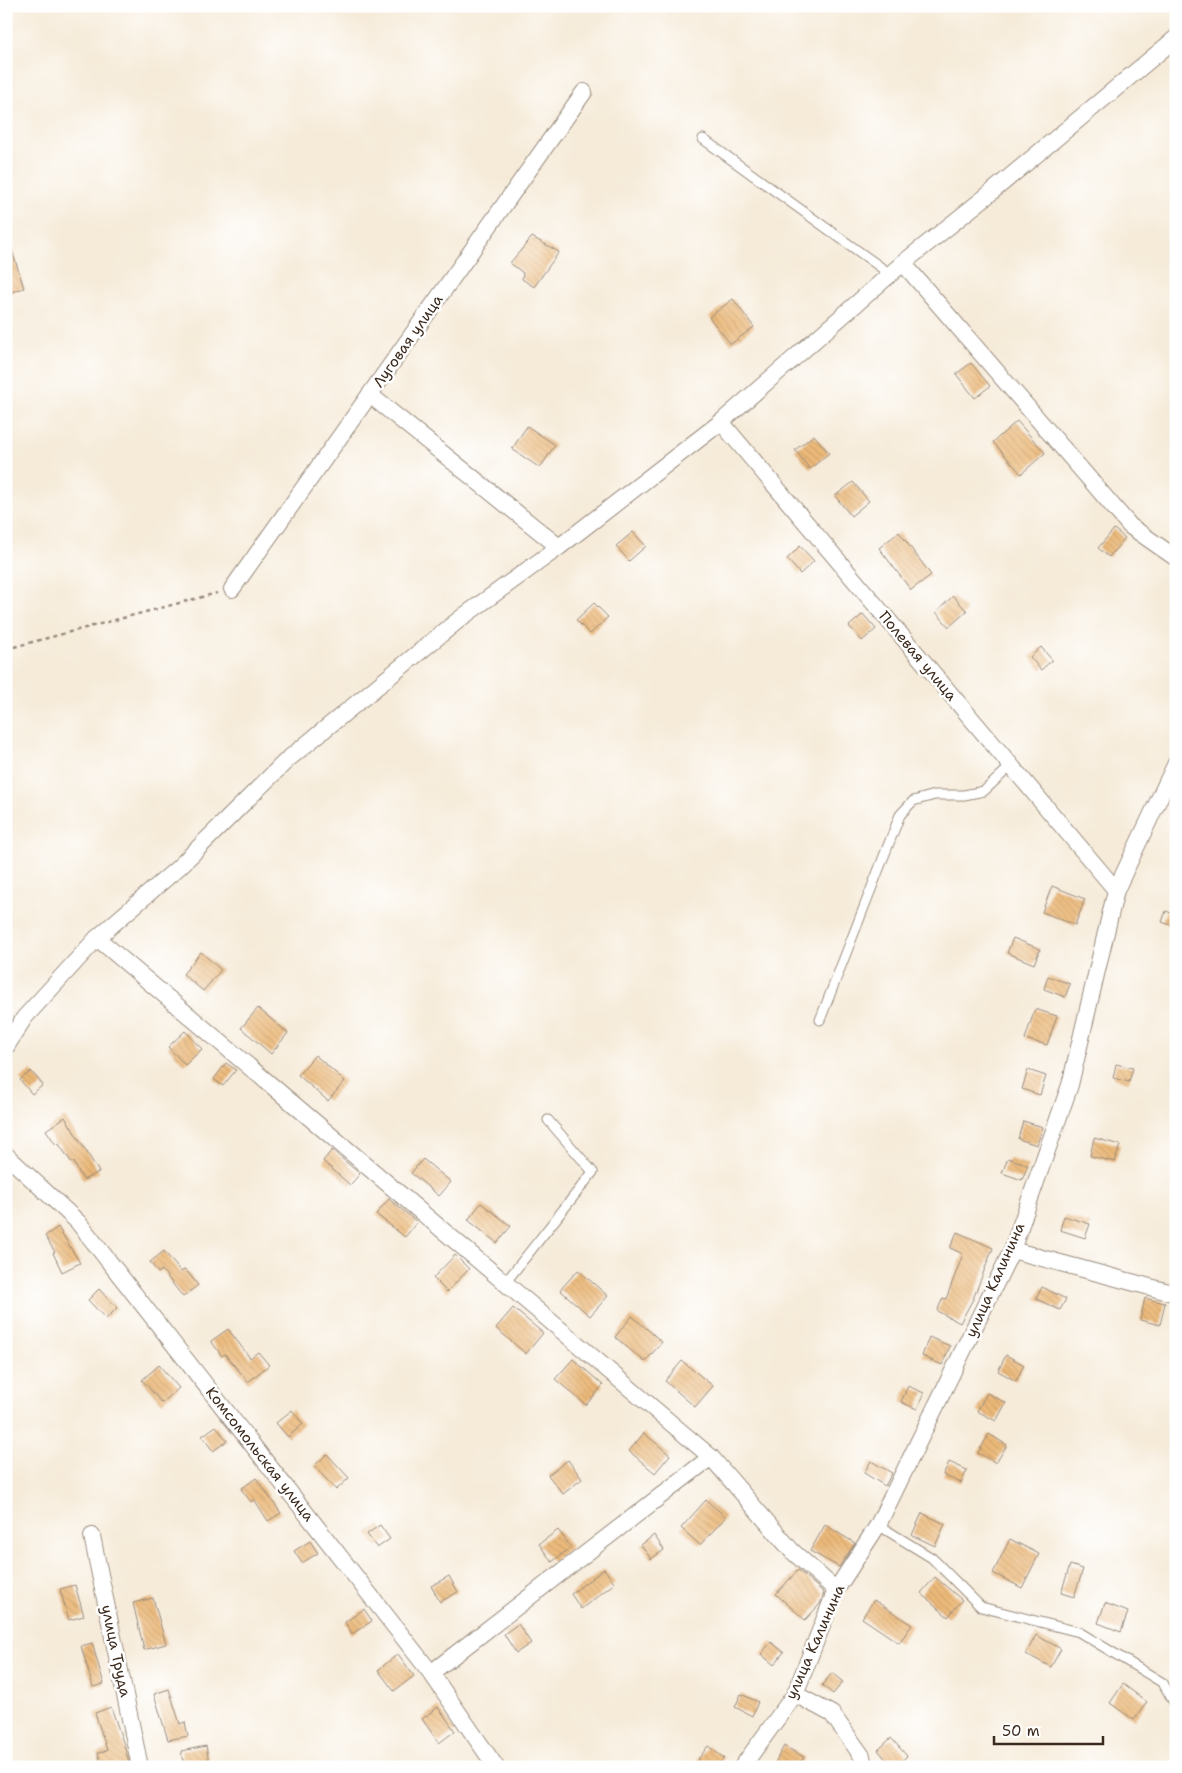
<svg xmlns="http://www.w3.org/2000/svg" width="1182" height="1773" viewBox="0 0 1182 1773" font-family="'Shantell Sans',sans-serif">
	<defs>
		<pattern id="building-back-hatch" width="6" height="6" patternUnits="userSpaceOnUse" patternTransform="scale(1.25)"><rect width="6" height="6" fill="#ecb979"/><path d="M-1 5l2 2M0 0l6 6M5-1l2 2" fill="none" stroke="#cb9f68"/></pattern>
	</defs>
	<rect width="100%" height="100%" fill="#fff"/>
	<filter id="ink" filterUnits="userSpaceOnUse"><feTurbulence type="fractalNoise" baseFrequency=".02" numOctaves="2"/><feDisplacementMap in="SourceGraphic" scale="10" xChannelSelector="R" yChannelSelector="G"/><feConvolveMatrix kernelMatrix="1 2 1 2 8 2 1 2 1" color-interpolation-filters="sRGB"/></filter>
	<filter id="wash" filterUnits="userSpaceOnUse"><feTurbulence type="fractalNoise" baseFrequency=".0096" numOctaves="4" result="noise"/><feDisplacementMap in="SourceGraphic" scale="20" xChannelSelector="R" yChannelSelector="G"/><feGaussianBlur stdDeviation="1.12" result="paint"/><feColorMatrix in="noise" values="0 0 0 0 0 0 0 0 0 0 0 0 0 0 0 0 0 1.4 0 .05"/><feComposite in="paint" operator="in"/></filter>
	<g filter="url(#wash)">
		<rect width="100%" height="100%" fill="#f6ebd9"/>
		<g id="blocks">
			<g fill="url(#building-back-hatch)">
				<polygon points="532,237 559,252 534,287 522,279 523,273 510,263"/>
				<polygon points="6,241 9,241 24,288 6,294"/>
				<polygon points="733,299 754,327 731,344 709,317"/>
				<polygon points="971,363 990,386 975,398 956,374"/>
				<polygon points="1017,421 1045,453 1021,474 993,442"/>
				<polygon points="527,426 555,445 540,468 512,449"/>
				<polygon points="814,435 829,453 810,469 795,450"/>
				<polygon points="853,482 869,501 851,516 835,496"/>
				<polygon points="1114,529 1125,538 1109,557 1098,548"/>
				<polygon points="633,532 646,546 629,561 616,546"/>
				<polygon points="899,532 931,575 911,590 879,548"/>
				<polygon points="800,546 814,561 800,574 787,559"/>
				<polygon points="953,596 967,611 949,627 936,612"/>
				<polygon points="594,603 608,617 590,634 576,620"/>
				<polygon points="863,614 876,629 862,641 849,626"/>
				<polygon points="1041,647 1052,660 1041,670 1030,657"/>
				<polygon points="1052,886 1085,899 1075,925 1042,912"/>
				<polygon points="1166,911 1176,915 1176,927 1162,922"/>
				<polygon points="1013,938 1040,949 1034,964 1007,953"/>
				<polygon points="201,952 221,970 203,991 183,974"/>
				<polygon points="1048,976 1070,984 1065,997 1044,989"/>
				<polygon points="258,1008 288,1033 271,1054 241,1028"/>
				<polygon points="1035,1009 1057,1016 1047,1045 1025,1039"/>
				<polygon points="185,1031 202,1049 185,1065 168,1047"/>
				<polygon points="315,1055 345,1081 328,1101 298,1075"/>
				<polygon points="226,1063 236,1070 223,1086 214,1079"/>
				<polygon points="1116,1064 1133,1068 1129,1082 1113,1078"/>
				<polygon points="1028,1070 1046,1076 1040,1095 1022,1089"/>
				<polygon points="31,1071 43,1085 32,1094 20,1080"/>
				<polygon points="65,1117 99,1172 83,1180 74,1162 72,1163 58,1143 56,1145 46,1130"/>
				<polygon points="1023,1121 1043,1127 1037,1145 1018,1139"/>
				<polygon points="1094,1138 1120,1145 1115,1162 1090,1156"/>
				<polygon points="332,1150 360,1174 350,1185 323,1161"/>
				<polygon points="1008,1158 1028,1165 1022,1180 1002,1173"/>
				<polygon points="423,1159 451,1182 439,1196 411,1173"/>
				<polygon points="389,1199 417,1222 405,1237 376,1214"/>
				<polygon points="481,1203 511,1226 497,1243 468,1220"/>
				<polygon points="1064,1216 1090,1224 1085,1238 1060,1230"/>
				<polygon points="58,1227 80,1263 62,1272 53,1253 55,1252 45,1236"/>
				<polygon points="957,1232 993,1248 973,1299 960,1323 937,1311 943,1298 946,1299 963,1254 950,1248"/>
				<polygon points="164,1251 181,1272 185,1269 198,1285 183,1297 162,1270 158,1273 150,1262"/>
				<polygon points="455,1255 469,1269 447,1292 433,1278"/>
				<polygon points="578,1270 608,1296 590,1316 560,1290"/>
				<polygon points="1042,1287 1066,1299 1060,1310 1036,1299"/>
				<polygon points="99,1289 117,1308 106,1319 88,1300"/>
				<polygon points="1145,1298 1165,1303 1160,1325 1140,1320"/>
				<polygon points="513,1308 543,1333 526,1354 496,1328"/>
				<polygon points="632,1316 662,1342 645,1362 615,1337"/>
				<polygon points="228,1329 250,1358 258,1352 269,1365 248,1382 225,1354 222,1356 211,1341"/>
				<polygon points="929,1337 950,1346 942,1365 922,1356"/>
				<polygon points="1006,1355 1024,1365 1016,1381 998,1371"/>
				<polygon points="573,1359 603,1385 586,1405 555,1379"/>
				<polygon points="682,1361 713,1386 695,1407 665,1381"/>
				<polygon points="159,1365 179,1388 162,1403 142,1380"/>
				<polygon points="908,1386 924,1393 917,1409 901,1402"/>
				<polygon points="987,1393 1006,1403 996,1421 977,1411"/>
				<polygon points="292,1410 303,1424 288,1437 276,1423"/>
				<polygon points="216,1426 227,1441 213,1451 202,1436"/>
				<polygon points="644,1433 670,1455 655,1473 629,1451"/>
				<polygon points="989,1434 1007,1445 996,1463 978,1453"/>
				<polygon points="327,1454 349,1478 336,1490 314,1466"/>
				<polygon points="568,1460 582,1479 563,1494 548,1475"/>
				<polygon points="871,1461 892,1473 885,1486 864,1473"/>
				<polygon points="949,1462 967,1470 961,1483 943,1475"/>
				<polygon points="256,1478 281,1513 268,1521 254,1499 251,1502 241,1489"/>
				<polygon points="706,1500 726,1517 700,1545 681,1528"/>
				<polygon points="922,1513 945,1524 935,1546 912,1535"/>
				<polygon points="380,1525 390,1539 377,1548 367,1534"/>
				<polygon points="825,1525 855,1543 839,1567 810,1551"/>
				<polygon points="558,1530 571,1547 552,1562 539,1544"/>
				<polygon points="654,1535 664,1550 651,1559 641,1545"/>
				<polygon points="1010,1539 1039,1554 1022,1588 993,1573"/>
				<polygon points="310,1541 318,1553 302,1563 294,1551"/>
				<polygon points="1070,1565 1083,1569 1074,1597 1061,1593"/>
				<polygon points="604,1569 615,1583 581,1609 571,1594"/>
				<polygon points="798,1570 824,1593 820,1604 805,1620 776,1594"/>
				<polygon points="449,1576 458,1592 440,1602 431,1586"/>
				<polygon points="935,1577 962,1600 948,1617 921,1593"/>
				<polygon points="75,1585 84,1616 69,1620 60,1589"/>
				<polygon points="153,1598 166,1644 144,1650 133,1603"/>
				<polygon points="874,1600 912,1625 899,1643 862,1618"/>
				<polygon points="1105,1603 1128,1612 1121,1632 1098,1623"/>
				<polygon points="364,1609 372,1621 352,1634 345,1622"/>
				<polygon points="518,1624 531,1643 516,1653 504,1634"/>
				<polygon points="1036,1635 1061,1649 1051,1667 1026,1654"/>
				<polygon points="771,1642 784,1652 774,1665 761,1654"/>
				<polygon points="92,1643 104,1684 93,1687 81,1646"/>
				<polygon points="398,1654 414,1676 394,1691 378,1670"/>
				<polygon points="832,1673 843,1682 833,1694 822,1685"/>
				<polygon points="1123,1684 1147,1702 1134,1720 1110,1703"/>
				<polygon points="169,1689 180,1724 185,1722 188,1736 168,1740 154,1694"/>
				<polygon points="741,1694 758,1702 752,1716 735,1707"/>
				<polygon points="111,1707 124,1745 130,1767 102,1767 98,1753 107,1750 95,1713"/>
				<polygon points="438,1707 455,1731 439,1743 422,1719"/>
				<polygon points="891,1738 907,1756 895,1767 892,1767 878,1750"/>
				<polygon points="206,1746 210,1767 184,1767 181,1751"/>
				<polygon points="708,1746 724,1758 717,1767 703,1767 696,1762"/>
				<polygon points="784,1746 804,1757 799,1767 781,1767 775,1763"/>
			</g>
		</g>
	</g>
	<g filter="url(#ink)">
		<use href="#blocks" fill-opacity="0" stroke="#988a7c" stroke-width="1"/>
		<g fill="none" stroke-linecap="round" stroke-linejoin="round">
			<defs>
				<g id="lane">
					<polyline points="703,139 890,274"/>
					<polyline points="820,1020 900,815 913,801 935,795 964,795 984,791 1011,766"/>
					<polyline points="505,1283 593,1172 548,1120"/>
					<polyline points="878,1525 932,1558 981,1607 1079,1632 1163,1683 1176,1706"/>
				</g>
				<g id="street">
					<polyline points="903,263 1130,526 1176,558"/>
					<polyline points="370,395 559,547"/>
					<polyline points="721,422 1116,890"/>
					<polyline points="232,589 584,92"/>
					<polyline points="97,938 711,1457 792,1551 836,1590"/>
					<polyline points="6,1047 24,1018 97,938 179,867 287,760 461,618 559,547 721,422 903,263 988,195 1176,38"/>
					<polyline points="6,1155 78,1222 431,1673 496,1767"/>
					<polyline points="1012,1250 1176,1294"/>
					<polyline points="92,1536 140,1767"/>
					<polyline points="431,1673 711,1457"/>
					<polyline points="795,1694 832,1714 862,1756 864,1767"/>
					<polyline points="742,1767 795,1694 836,1590 878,1525 1012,1250 1070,1085 1116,890 1176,763"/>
				</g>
			</defs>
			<use href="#lane" stroke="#988a7c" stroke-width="11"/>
			<use href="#street" stroke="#988a7c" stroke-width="18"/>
			<polyline stroke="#988a7c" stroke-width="2.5" stroke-dasharray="4 4" stroke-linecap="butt" points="6,649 217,593"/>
			<use href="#lane" stroke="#fff" stroke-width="9"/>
			<use href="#street" stroke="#fff" stroke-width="16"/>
		</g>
	</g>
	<g text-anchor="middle" stroke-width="5" stroke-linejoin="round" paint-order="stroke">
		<g font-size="15" fill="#3b2a1e" stroke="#fff">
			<text transform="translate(408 341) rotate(-55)" y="5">Луговая улица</text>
			<text transform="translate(918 656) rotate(50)" y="5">Полевая улица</text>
			<text transform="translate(995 1280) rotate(-66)" y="5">улица Калинина</text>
			<text transform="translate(260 1454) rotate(52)" y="5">Комсомольская улица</text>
			<text transform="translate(815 1642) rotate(-66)" y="5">улица Калинина</text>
			<text transform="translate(116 1651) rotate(78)" y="5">улица Труда</text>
		</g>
	</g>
	<rect width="1182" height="1773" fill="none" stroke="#fff" stroke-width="25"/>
	<path d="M994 1736v8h109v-8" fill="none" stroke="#3b2a1e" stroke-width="2.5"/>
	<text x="1002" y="1736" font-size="15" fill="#3b2a1e" stroke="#ffffff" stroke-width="4" paint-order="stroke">50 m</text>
</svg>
